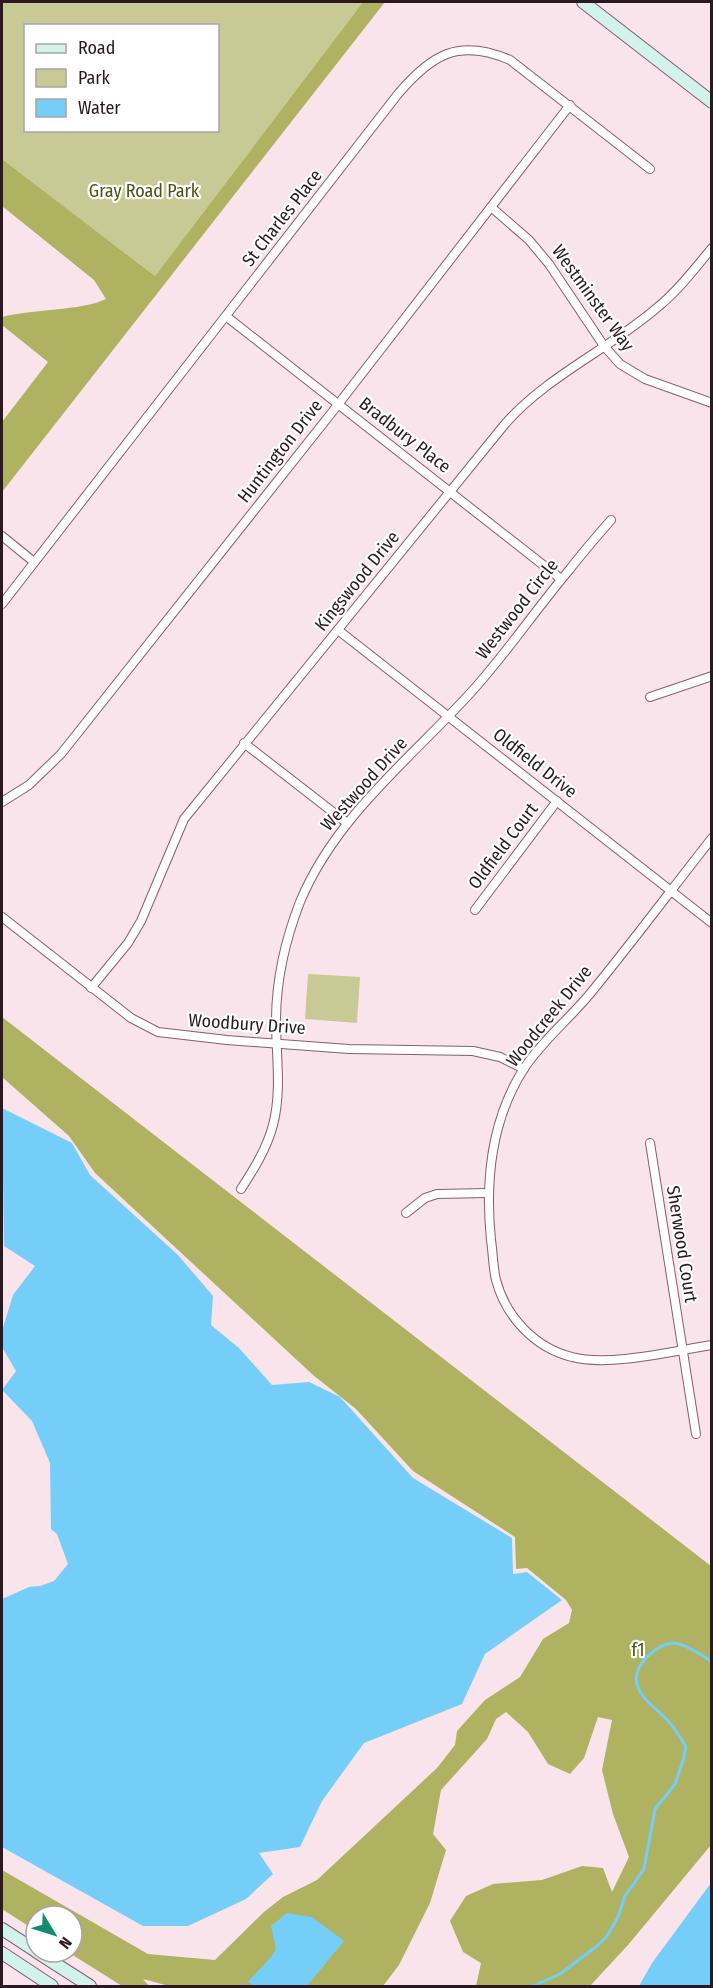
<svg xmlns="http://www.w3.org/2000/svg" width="713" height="1988" viewBox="0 0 713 1988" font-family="'Fira Sans Condensed',sans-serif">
	<rect width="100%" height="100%" fill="#f9e4ec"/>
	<g fill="#c7ca94" fill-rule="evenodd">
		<path d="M2,2H363L155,276L2,159ZM26,26H218V130H26Z"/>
		<polygon points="308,974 360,977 357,1023 305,1019"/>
	</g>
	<g fill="#aeb261">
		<path d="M363,2H385L2,492V422L48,362L2,325V317C32,309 81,311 106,299L94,280L2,206V159L155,276Z"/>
		<polygon points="2,1017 711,1566 711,1845 628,1945 590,1986 476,1986 481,1963 463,1952 450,1921 466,1896 493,1884 542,1880 582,1866 603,1868 612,1892 629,1857 613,1814 602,1770 612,1720 598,1717 584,1758 570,1774 548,1764 528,1732 506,1712 496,1719 487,1739 441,1790 433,1834 446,1850 430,1903 399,1965 383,1986 169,1986 143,1979 149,1986 122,1986 68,1952 72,1952 72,1916 36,1916 36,1931 2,1909 2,1870 148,1954 215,1960 264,1912 283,1897 317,1880 437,1768 455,1745 457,1731 485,1700 520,1677 543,1639 569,1623 572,1610 566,1600 527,1568 516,1569 515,1537 413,1471 356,1409 313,1375 95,1173 69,1136 2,1077"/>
	</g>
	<g fill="#75cef8">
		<polygon points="2,1108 72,1143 90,1175 178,1255 213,1296 211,1325 239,1348 272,1385 309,1382 340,1397 413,1478 512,1538 513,1574 527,1572 562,1600 485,1654 462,1704 364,1743 322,1801 300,1847 259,1853 273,1874 246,1899 188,1926 143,1926 2,1847 2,1599 29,1587 40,1586 54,1581 68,1564 57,1534 51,1529 50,1463 32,1421 2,1390 16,1371 2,1347 2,1331 13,1295 35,1266 4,1246"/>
		<polygon points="711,1883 711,1986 639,1986 652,1963"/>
		<path d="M287,1913L312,1917L344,1941L307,1986H254L248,1982C257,1970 269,1962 276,1949L271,1926Z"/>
	</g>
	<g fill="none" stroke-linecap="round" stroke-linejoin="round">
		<path stroke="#75cef8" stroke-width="3" d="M533,1986L560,1974L597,1946L607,1936L618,1917L625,1896L644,1869L655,1809L675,1784L683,1761L686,1747C681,1739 676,1730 670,1723C660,1711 641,1700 637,1684C632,1666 657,1643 674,1643C686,1644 702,1655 712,1662"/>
		<defs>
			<g id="street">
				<polyline points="491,207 529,240 549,264 604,346 620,364 645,379 712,403"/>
				<polyline points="227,317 561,579"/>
				<polyline points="2,536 34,562"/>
				<path d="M2,604L398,94C432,54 459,38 510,60L650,169"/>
				<polyline points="338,630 712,923"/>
				<polyline points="650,697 712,676"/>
				<polyline points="244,743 347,823"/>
				<polyline points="2,802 29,785 61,754 333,411 570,105"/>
				<path d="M712,838C671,890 631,944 589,995C568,1020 541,1042 523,1070C491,1121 485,1181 491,1240C493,1253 493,1268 496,1280C506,1317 535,1348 572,1357C609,1367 673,1351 712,1345"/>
				<polyline points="475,910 557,801"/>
				<polyline points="2,917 131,1018 158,1032 227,1040 349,1049 473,1051 500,1057 524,1069"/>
				<path d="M91,988L128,943L141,921L184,819L505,424C548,375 610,349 659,306C679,290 695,268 712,248"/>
				<polyline points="650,1143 696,1434"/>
				<path d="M241,1189C254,1169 267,1148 273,1125C282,1091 276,1055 276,1021C276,981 286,938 300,902C336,815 413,757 474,689C508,651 537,608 570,569C583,552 597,536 611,520"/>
				<polyline points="406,1213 425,1198 437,1194 488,1193"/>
			</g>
			<g id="secondary">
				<polyline points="583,2 712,102"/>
				<polyline points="2,1929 36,1951"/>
				<polyline points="37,1952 90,1986"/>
				<polyline points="2,1953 52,1986"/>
			</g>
		</defs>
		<use href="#street" stroke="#8a5c71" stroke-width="10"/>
		<use href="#secondary" stroke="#8a5c71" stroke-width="14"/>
		<use href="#street" stroke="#fff" stroke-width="8"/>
		<use href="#secondary" stroke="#d2f3e9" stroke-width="12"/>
	</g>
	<g text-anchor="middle" stroke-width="4.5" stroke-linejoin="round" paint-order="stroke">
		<g font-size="18" fill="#4f5114" stroke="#fff">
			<text x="144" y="197">Gray Road Park</text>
			<text x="638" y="1656">f1</text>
		</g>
		<g font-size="18" fill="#2b1921" stroke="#fff">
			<text transform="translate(282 218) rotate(-52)" y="6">St Charles Place</text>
			<text transform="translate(593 298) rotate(54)" y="6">Westminster Way</text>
			<text transform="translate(405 435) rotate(38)" y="6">Bradbury Place</text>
			<text transform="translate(280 451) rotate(-52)" y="6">Huntington Drive</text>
			<text transform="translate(357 581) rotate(-51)" y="6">Kingswood Drive</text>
			<text transform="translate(517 609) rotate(-52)" y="6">Westwood Circle</text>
			<text transform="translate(535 763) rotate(38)" y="6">Oldfield Drive</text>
			<text transform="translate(364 784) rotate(-48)" y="6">Westwood Drive</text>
			<text transform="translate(503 846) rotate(-53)" y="6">Oldfield Court</text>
			<text transform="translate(549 1016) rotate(-51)" y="6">Woodcreek Drive</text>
			<text transform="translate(247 1024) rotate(4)" y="6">Woodbury Drive</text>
			<text transform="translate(682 1244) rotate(81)" y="6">Sherwood Court</text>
		</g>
	</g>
	<rect width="713" height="1988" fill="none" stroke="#2b1921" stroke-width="6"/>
	<rect x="24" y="24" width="195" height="108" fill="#ffffff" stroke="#aaa3a6" stroke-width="1.5"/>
	<rect x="36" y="44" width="30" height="9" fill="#d2f3e9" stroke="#aaa3a6" stroke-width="1.5"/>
	<text x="78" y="54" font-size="18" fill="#2b1921">Road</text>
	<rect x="36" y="69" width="30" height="18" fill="#c7ca94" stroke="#aaa3a6" stroke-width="1.5"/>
	<text x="78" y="84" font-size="18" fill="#2b1921">Park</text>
	<rect x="36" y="99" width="30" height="18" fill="#75cef8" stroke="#aaa3a6" stroke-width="1.5"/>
	<text x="78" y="114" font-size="18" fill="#2b1921">Water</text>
	<g transform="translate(54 1934) rotate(128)"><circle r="28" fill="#ffffff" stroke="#aaa3a6" stroke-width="1.5"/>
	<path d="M0-4.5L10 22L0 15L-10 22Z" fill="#128c6f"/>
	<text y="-9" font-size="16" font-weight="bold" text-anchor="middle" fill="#2b1921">N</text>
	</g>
</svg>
